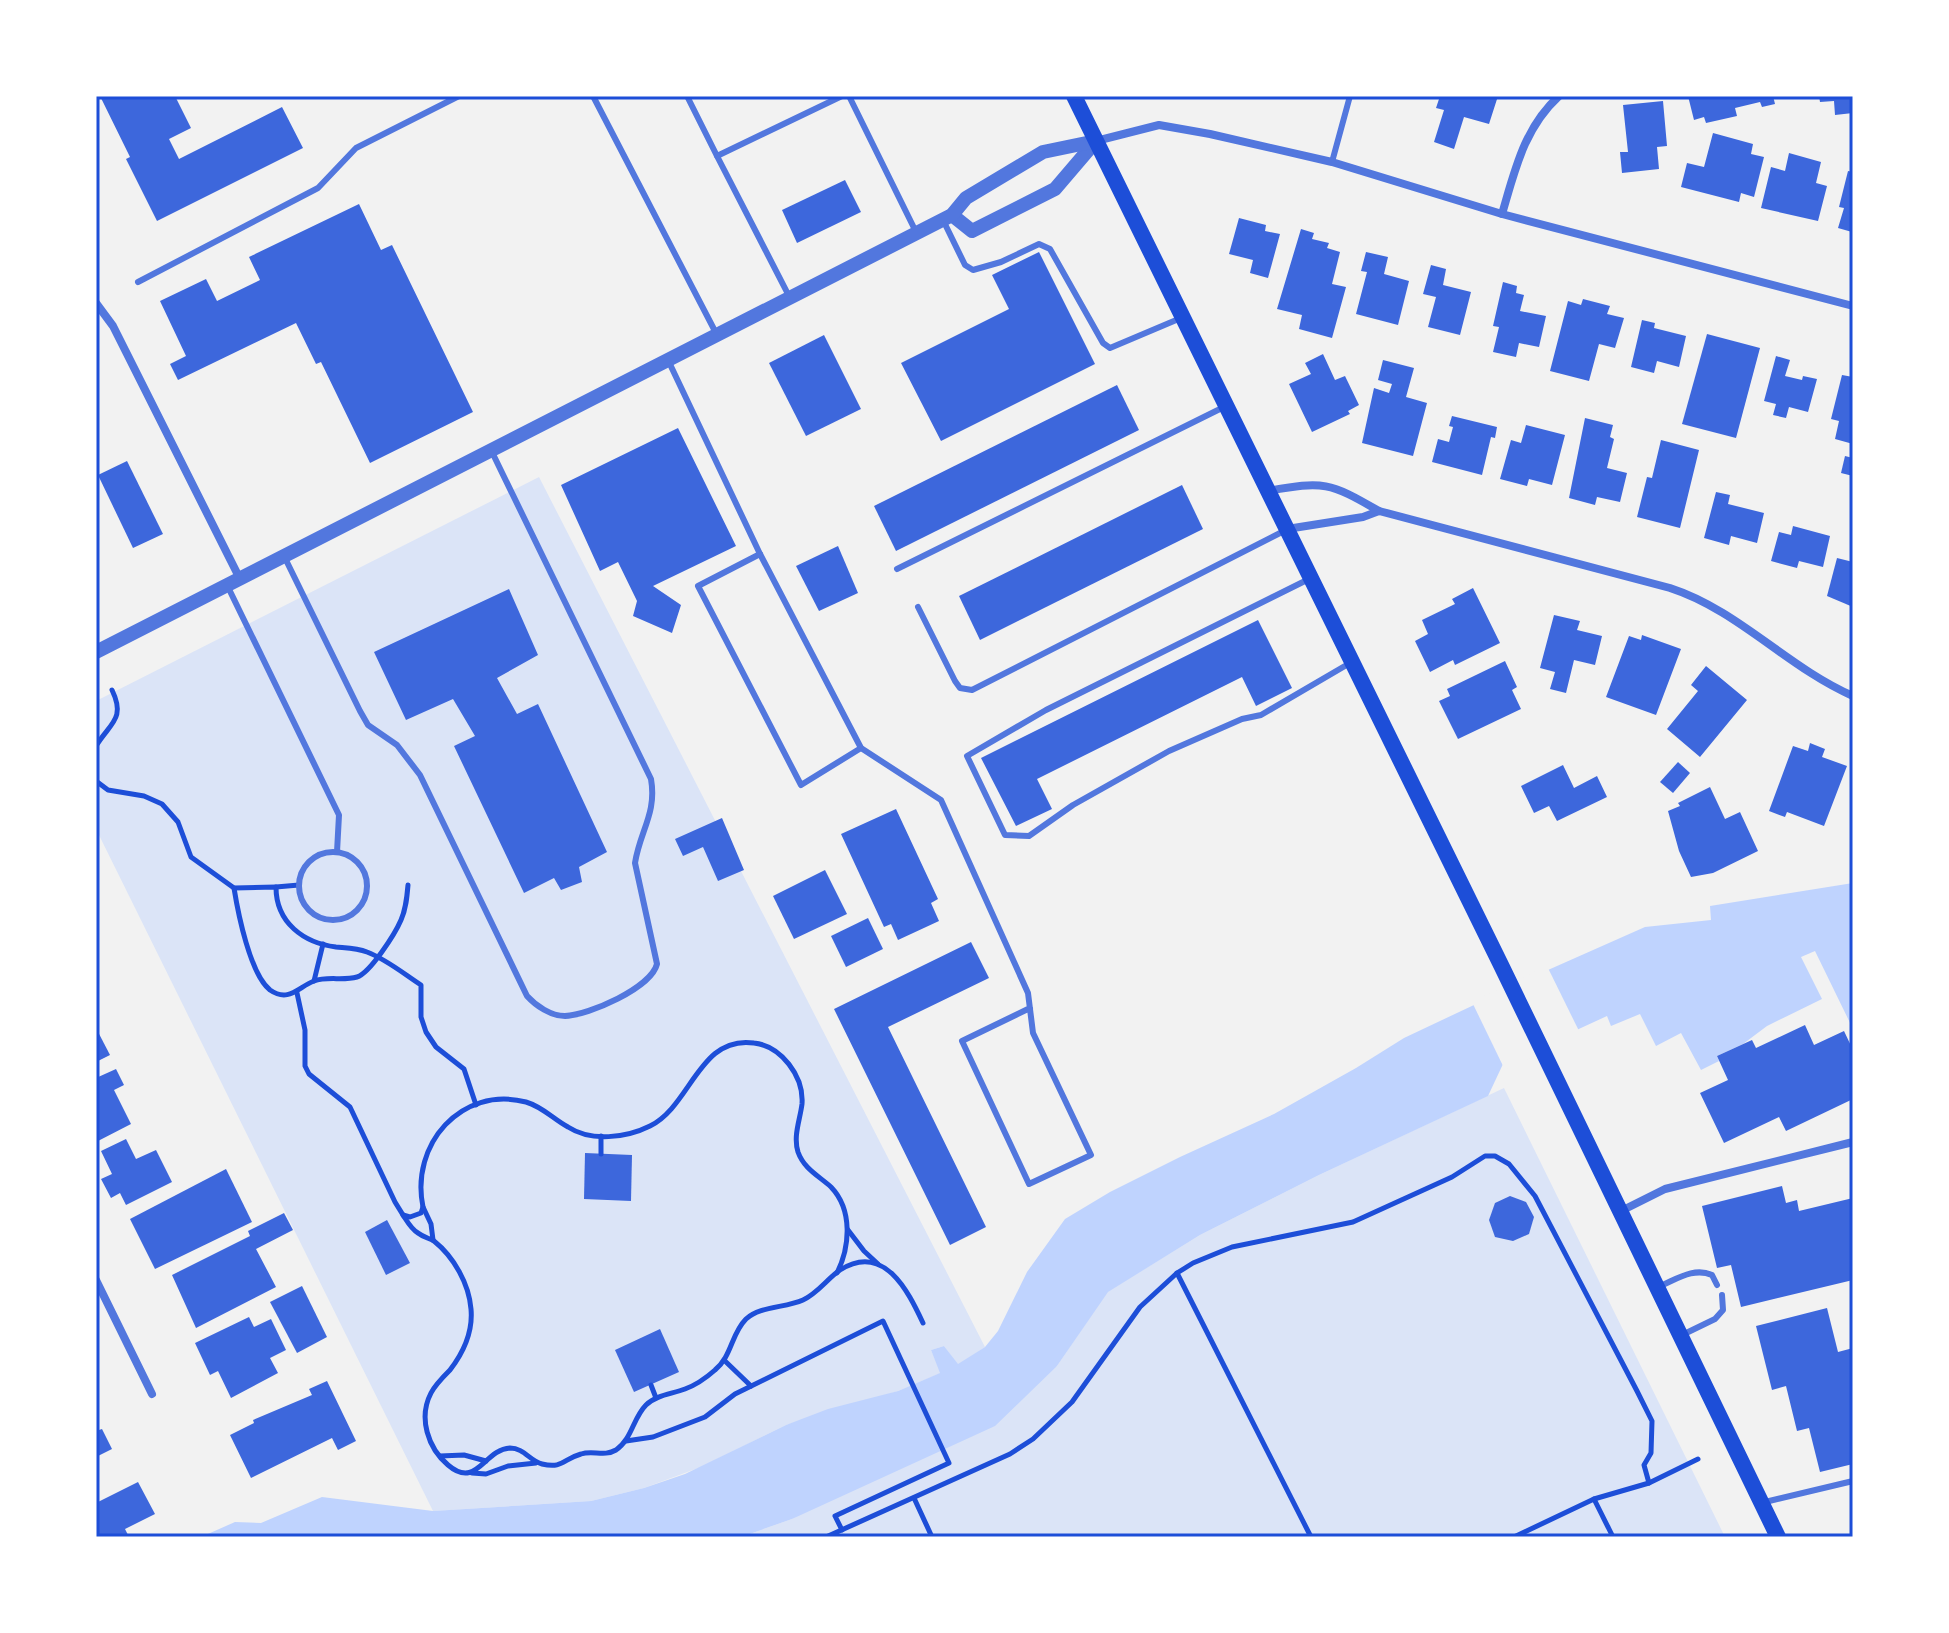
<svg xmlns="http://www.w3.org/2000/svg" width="1949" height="1633" viewBox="0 0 1949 1633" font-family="'Nunito Sans',sans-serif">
	<rect width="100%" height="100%" fill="#f2f2f2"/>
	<g fill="#dbe4f7">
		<polygon points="539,477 985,1347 958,1365 944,1346 931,1350 941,1373 898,1391 786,1425 701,1467 644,1488 591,1501 433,1511 96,829 96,701"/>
		<polygon points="1504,1088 1725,1537 741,1537 792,1519 1057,1366 1107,1292 1200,1235 1319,1175"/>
	</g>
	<polygon fill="#bfd3fe" points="1853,883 1853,1029 1815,951 1801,957 1822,999 1767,1026 1743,1044 1717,1056 1719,1061 1701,1070 1681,1033 1656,1046 1640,1014 1611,1026 1607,1016 1503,1064 1488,1096 1319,1175 1200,1235 1108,1292 1057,1366 995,1426 792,1519 741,1537 201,1537 235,1522 261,1523 322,1497 433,1511 591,1501 644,1488 685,1474 786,1425 828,1409 898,1391 940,1373 931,1350 944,1346 958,1364 985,1347 998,1331 1027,1272 1065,1219 1110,1192 1180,1157 1274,1114 1356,1068 1404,1038 1548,970 1645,927 1711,920 1710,906"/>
	<polygon fill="#f2f2f2" points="1547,966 1580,1033 1505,1070 1472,1002"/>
	<g fill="#3d67dc">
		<polygon points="100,96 175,96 191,128 169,139 179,159 282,107 303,148 157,221 126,159 130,157"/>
		<polygon points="1440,96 1498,96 1489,124 1464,117 1454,149 1434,142 1444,110 1436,108"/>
		<polygon points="1688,96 1773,96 1775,104 1762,107 1760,102 1735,108 1737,116 1706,123 1704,117 1694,120"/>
		<polygon points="1819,96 1853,96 1853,113 1835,115 1834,101 1820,102"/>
		<polygon points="1663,101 1667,146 1657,147 1659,169 1622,173 1620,152 1628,152 1623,105"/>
		<polygon points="1713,133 1753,144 1751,154 1764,157 1754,197 1741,193 1739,202 1681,187 1687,163 1704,167"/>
		<polygon points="1789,153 1821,162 1816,183 1827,186 1818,221 1761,208 1771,167 1785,171"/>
		<polygon points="1848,171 1853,172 1852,232 1838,228 1844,208 1839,207"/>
		<polygon points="845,180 861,212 797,243 782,210"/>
		<polygon points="359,204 381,250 392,245 473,412 370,463 321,362 316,364 296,323 178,380 170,364 186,356 160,301 206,279 217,301 260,280 249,257"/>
		<polygon points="1239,218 1266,225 1265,231 1280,234 1268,278 1250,273 1253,260 1229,254"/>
		<polygon points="1301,229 1314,233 1312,239 1329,243 1327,248 1340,252 1332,284 1346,287 1332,338 1299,329 1302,315 1277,309"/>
		<polygon points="1039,252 1095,364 941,441 901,363 1009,309 992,275"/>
		<polygon points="1366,252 1388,257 1384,274 1409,281 1398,325 1356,314 1367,272 1361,271"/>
		<polygon points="1431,265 1446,269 1443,285 1471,292 1460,335 1428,327 1436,297 1423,294"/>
		<polygon points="1503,282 1517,286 1516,293 1524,295 1520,311 1546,316 1539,347 1519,343 1516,357 1493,352 1499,327 1493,326"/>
		<polygon points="1583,299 1610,306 1607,314 1624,318 1615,348 1599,344 1589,381 1550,371 1568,301 1581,305"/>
		<polygon points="1642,320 1655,323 1654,328 1686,336 1679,367 1657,361 1654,373 1631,367"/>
		<polygon points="1707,334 1760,348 1736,438 1682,424"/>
		<polygon points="824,335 861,409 806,436 769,363"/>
		<polygon points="1323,354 1335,380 1345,376 1359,405 1348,411 1350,414 1312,432 1289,384 1311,374 1305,363"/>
		<polygon points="1776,356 1790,360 1785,376 1802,380 1803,376 1817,379 1808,412 1789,407 1786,418 1773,415 1776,404 1764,401"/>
		<polygon points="1383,360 1414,368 1406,397 1427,403 1413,456 1362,443 1374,388 1389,393 1392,384 1378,380"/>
		<polygon points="1842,375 1853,377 1853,444 1835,439 1839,421 1831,419"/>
		<polygon points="1117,385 1139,430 896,551 874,506"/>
		<polygon points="1452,416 1497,427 1495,438 1491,437 1482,475 1432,462 1438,439 1449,442 1453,427 1449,426"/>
		<polygon points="1585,418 1613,425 1610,437 1614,439 1607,468 1627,473 1620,502 1597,497 1595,505 1569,498"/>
		<polygon points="1526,425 1565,435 1552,485 1529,479 1527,486 1500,479 1511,440 1521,443"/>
		<polygon points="678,428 736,546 653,586 681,605 672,633 633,616 637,601 618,562 600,571 561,485"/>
		<polygon points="1661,440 1699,450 1680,528 1637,517 1647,477 1652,478"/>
		<polygon points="1845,456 1853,458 1853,476 1841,473"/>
		<polygon points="127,461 163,534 133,548 98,475"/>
		<polygon points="1182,485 1203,529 980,640 959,596"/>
		<polygon points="1716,492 1730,495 1728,504 1764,513 1757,543 1731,536 1729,545 1704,538"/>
		<polygon points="1793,526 1830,536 1823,567 1799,561 1797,568 1771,561 1779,532 1791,535"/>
		<polygon points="838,546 858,593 819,611 796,566"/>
		<polygon points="1837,558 1853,562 1853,607 1827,596"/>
		<polygon points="1473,588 1500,643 1455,665 1453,660 1430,672 1415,641 1428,634 1422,620 1455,604 1452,599"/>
		<polygon points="509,589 538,655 497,678 517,714 538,704 607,852 579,867 582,882 561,890 554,878 524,893 454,746 475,736 453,699 406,720 374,652"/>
		<polygon points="1554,615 1580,621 1577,630 1602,636 1595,665 1574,660 1566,693 1550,689 1555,672 1540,668"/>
		<polygon points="1258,620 1292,688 1256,706 1242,677 1037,779 1052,809 1016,826 981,758"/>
		<polygon points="1642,635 1681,649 1656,715 1606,697 1629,636 1641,640"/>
		<polygon points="1505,661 1517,687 1512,690 1521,709 1458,739 1439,701 1450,696 1447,689"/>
		<polygon points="1706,666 1747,700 1700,757 1667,729 1698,691 1691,685"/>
		<polygon points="1810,743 1825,749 1822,757 1847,766 1824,826 1787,812 1785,817 1769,811 1793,746 1808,751"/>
		<polygon points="1678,762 1690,773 1673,793 1660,782"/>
		<polygon points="1563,765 1574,788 1597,776 1607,797 1557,821 1549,806 1534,813 1521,786"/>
		<polygon points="1710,787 1725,819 1740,812 1758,851 1713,873 1691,877 1679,851 1668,811 1680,806 1678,803"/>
		<polygon points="896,809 938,899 931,903 939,921 898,940 891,924 884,927 841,834"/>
		<polygon points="722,818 744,870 718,881 703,847 683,856 675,839"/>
		<polygon points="825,870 847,914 794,939 773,896"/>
		<polygon points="868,918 883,949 846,967 831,936"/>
		<polygon points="971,942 989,978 888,1027 986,1227 950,1245 834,1009"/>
		<polygon points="1805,1025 1814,1045 1844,1031 1853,1050 1853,1099 1786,1131 1779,1117 1724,1143 1700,1093 1728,1080 1717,1056 1752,1040 1756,1048"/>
		<polygon points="96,1028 110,1055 96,1062"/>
		<polygon points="116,1069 124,1085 114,1090 131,1124 98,1141 96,1078"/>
		<polygon points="126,1139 136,1159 156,1150 172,1182 126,1205 120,1193 111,1198 101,1179 112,1174 101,1151"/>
		<polygon points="585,1153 632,1155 631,1201 584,1199"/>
		<polygon points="226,1169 252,1222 155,1269 130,1219"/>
		<polygon points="1782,1186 1786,1203 1797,1200 1799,1211 1853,1198 1853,1260 1850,1261 1853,1280 1741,1307 1731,1265 1717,1268 1702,1206"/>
		<polygon points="1510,1196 1526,1202 1534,1217 1529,1234 1513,1241 1495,1237 1489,1220 1495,1203"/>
		<polygon points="284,1213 293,1230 256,1249 276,1287 196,1328 172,1275 250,1236 248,1231"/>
		<polygon points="387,1220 410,1263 386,1275 365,1232"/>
		<polygon points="302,1286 327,1337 297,1353 270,1302"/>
		<polygon points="1827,1308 1838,1352 1853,1348 1853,1464 1820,1472 1809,1428 1797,1431 1786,1386 1772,1390 1756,1326"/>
		<polygon points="249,1317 254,1327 271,1319 286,1350 270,1358 278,1373 231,1398 218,1371 210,1375 195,1343"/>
		<polygon points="660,1329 679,1372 634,1392 615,1350"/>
		<polygon points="327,1381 356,1441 338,1450 332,1438 251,1478 230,1435 254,1423 253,1420 312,1395 309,1389"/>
		<polygon points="96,1424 99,1430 102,1429 112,1449 96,1457"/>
		<polygon points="138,1482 155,1514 125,1529 129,1537 96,1537 96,1503"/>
	</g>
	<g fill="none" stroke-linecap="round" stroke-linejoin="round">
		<g stroke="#1d4ed8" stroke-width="5">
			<path d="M96,746C110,723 126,719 112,690"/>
			<path d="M96,781L108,790L144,796L162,804L178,822L191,857L234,888L276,887C276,923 304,943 336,947C347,948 357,948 367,952C386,959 404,974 421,985V1017L426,1032L436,1047L464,1069L476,1105"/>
			<polyline points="276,887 299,885"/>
			<path d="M234,888C238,913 250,974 270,990C289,1003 298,987 314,981C327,976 343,981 357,977C370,973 395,934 401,920C406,909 407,897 408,885"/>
			<polyline points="314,981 323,944"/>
			<path d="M297,993L305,1030V1066L309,1074L350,1107L395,1202L403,1215L410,1217L421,1213L423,1207C410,1145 461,1085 526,1102C543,1107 553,1119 568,1127C591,1142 626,1138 650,1126C691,1106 699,1035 754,1043C781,1046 804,1076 802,1104C800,1120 793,1136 798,1152C804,1169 819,1176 831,1187C853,1210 850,1247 837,1273"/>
			<polyline points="601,1154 601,1136"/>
			<polyline points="423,1207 431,1224 433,1240"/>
			<path d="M403,1215C407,1221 411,1229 418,1233C423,1237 429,1238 434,1241C454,1257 469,1284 471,1309C473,1331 463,1353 450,1370C443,1377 435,1385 431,1393C418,1418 428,1448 448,1465C477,1490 484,1449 510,1448C524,1448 530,1461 542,1464C563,1469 563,1459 581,1454C593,1450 604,1457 616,1450C632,1439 633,1418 646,1405C656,1395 672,1394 685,1389C696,1385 706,1378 715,1370C732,1356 731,1334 746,1319C760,1306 785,1308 803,1300C818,1293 827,1279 840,1270C884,1242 908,1291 923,1323"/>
			<polyline points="848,1230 864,1251 878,1264"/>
			<polyline points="1177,1273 1311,1537"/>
			<polyline points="725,1361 751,1386"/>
			<polyline points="651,1385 656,1398"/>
			<polyline points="626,1441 653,1437 705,1417 735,1394 883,1321 949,1463 835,1516 842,1530"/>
			<polyline points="440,1456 464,1455 486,1461"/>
			<polyline points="472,1473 486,1474 508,1466 536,1463"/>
			<polyline points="914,1498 932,1537"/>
			<polyline points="1594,1499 1613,1537"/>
			<polyline points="826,1537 1010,1454 1033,1439 1072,1402 1140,1307 1177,1273 1193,1263 1232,1247 1353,1222 1452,1177 1485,1156 1495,1156 1509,1164 1535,1196 1637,1391 1652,1421 1651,1453 1644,1465 1649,1483"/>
			<polyline points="1514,1537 1594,1499 1649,1483 1698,1459"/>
		</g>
		<g stroke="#5277de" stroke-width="6">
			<polyline points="593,96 717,335"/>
			<polyline points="687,96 717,156 842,96"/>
			<polyline points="849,96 917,234"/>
			<polyline points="717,156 790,298"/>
			<polyline points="1332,162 1350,96"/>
			<polyline points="943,220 965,265 973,270 1001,262 1039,244 1050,249 1103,343 1110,348 1181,318"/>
			<polyline points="138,282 318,188 356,148 459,96"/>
			<polyline points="668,360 760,554 861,748 941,800 1028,993 1033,1033 1091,1155 1029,1184 962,1041 1030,1008"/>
			<polyline points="760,554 698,586 801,785 861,748"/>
			<path d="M284,556L360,711L368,725L397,745L420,775L527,996C536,1006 551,1016 565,1016C589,1015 651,988 657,964L635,863C640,831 657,813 651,779L492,452"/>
			<polyline points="897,569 1226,406"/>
			<polyline points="1311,578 1046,710 967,756 1005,835 1029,836 1073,805 1169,751 1242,719 1261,715 1350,663"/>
			<polyline points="227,585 339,815 337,852"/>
			<polyline points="918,607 955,681 960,688 972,690 1284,531"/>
			<circle cx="333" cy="886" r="34"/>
			<path d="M1660,1286C1677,1279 1694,1267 1712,1275L1717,1285"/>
			<polyline points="1682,1335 1715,1319 1723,1310 1722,1295"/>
			<polyline points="1765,1502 1853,1481"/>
		</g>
		<g stroke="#5277de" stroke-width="8">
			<polyline points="1096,141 1159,125 1210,134 1332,162 1502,214 1853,306"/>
			<path d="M1502,214C1515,170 1524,128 1559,96"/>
			<polyline points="96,303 113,326 240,579"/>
			<path d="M1268,491C1324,481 1329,482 1379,511"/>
			<path d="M1287,529L1363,517L1379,511L1670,588C1738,610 1787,667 1853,696"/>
			<polyline points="1621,1211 1665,1189 1853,1142"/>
			<polyline points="96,1280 152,1394"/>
		</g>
		<g stroke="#5277de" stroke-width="14">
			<polyline points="952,215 972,231 1055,189 1096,141"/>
			<polyline points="96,652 952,215 966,198 1043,152 1096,141"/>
		</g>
		<polyline stroke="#1d4ed8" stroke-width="16" points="1074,96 1501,965 1778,1537"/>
	</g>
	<rect width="1949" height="1633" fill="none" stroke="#ffffff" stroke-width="196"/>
	<rect x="98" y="98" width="1753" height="1437" fill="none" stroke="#1d4ed8" stroke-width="3"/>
</svg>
